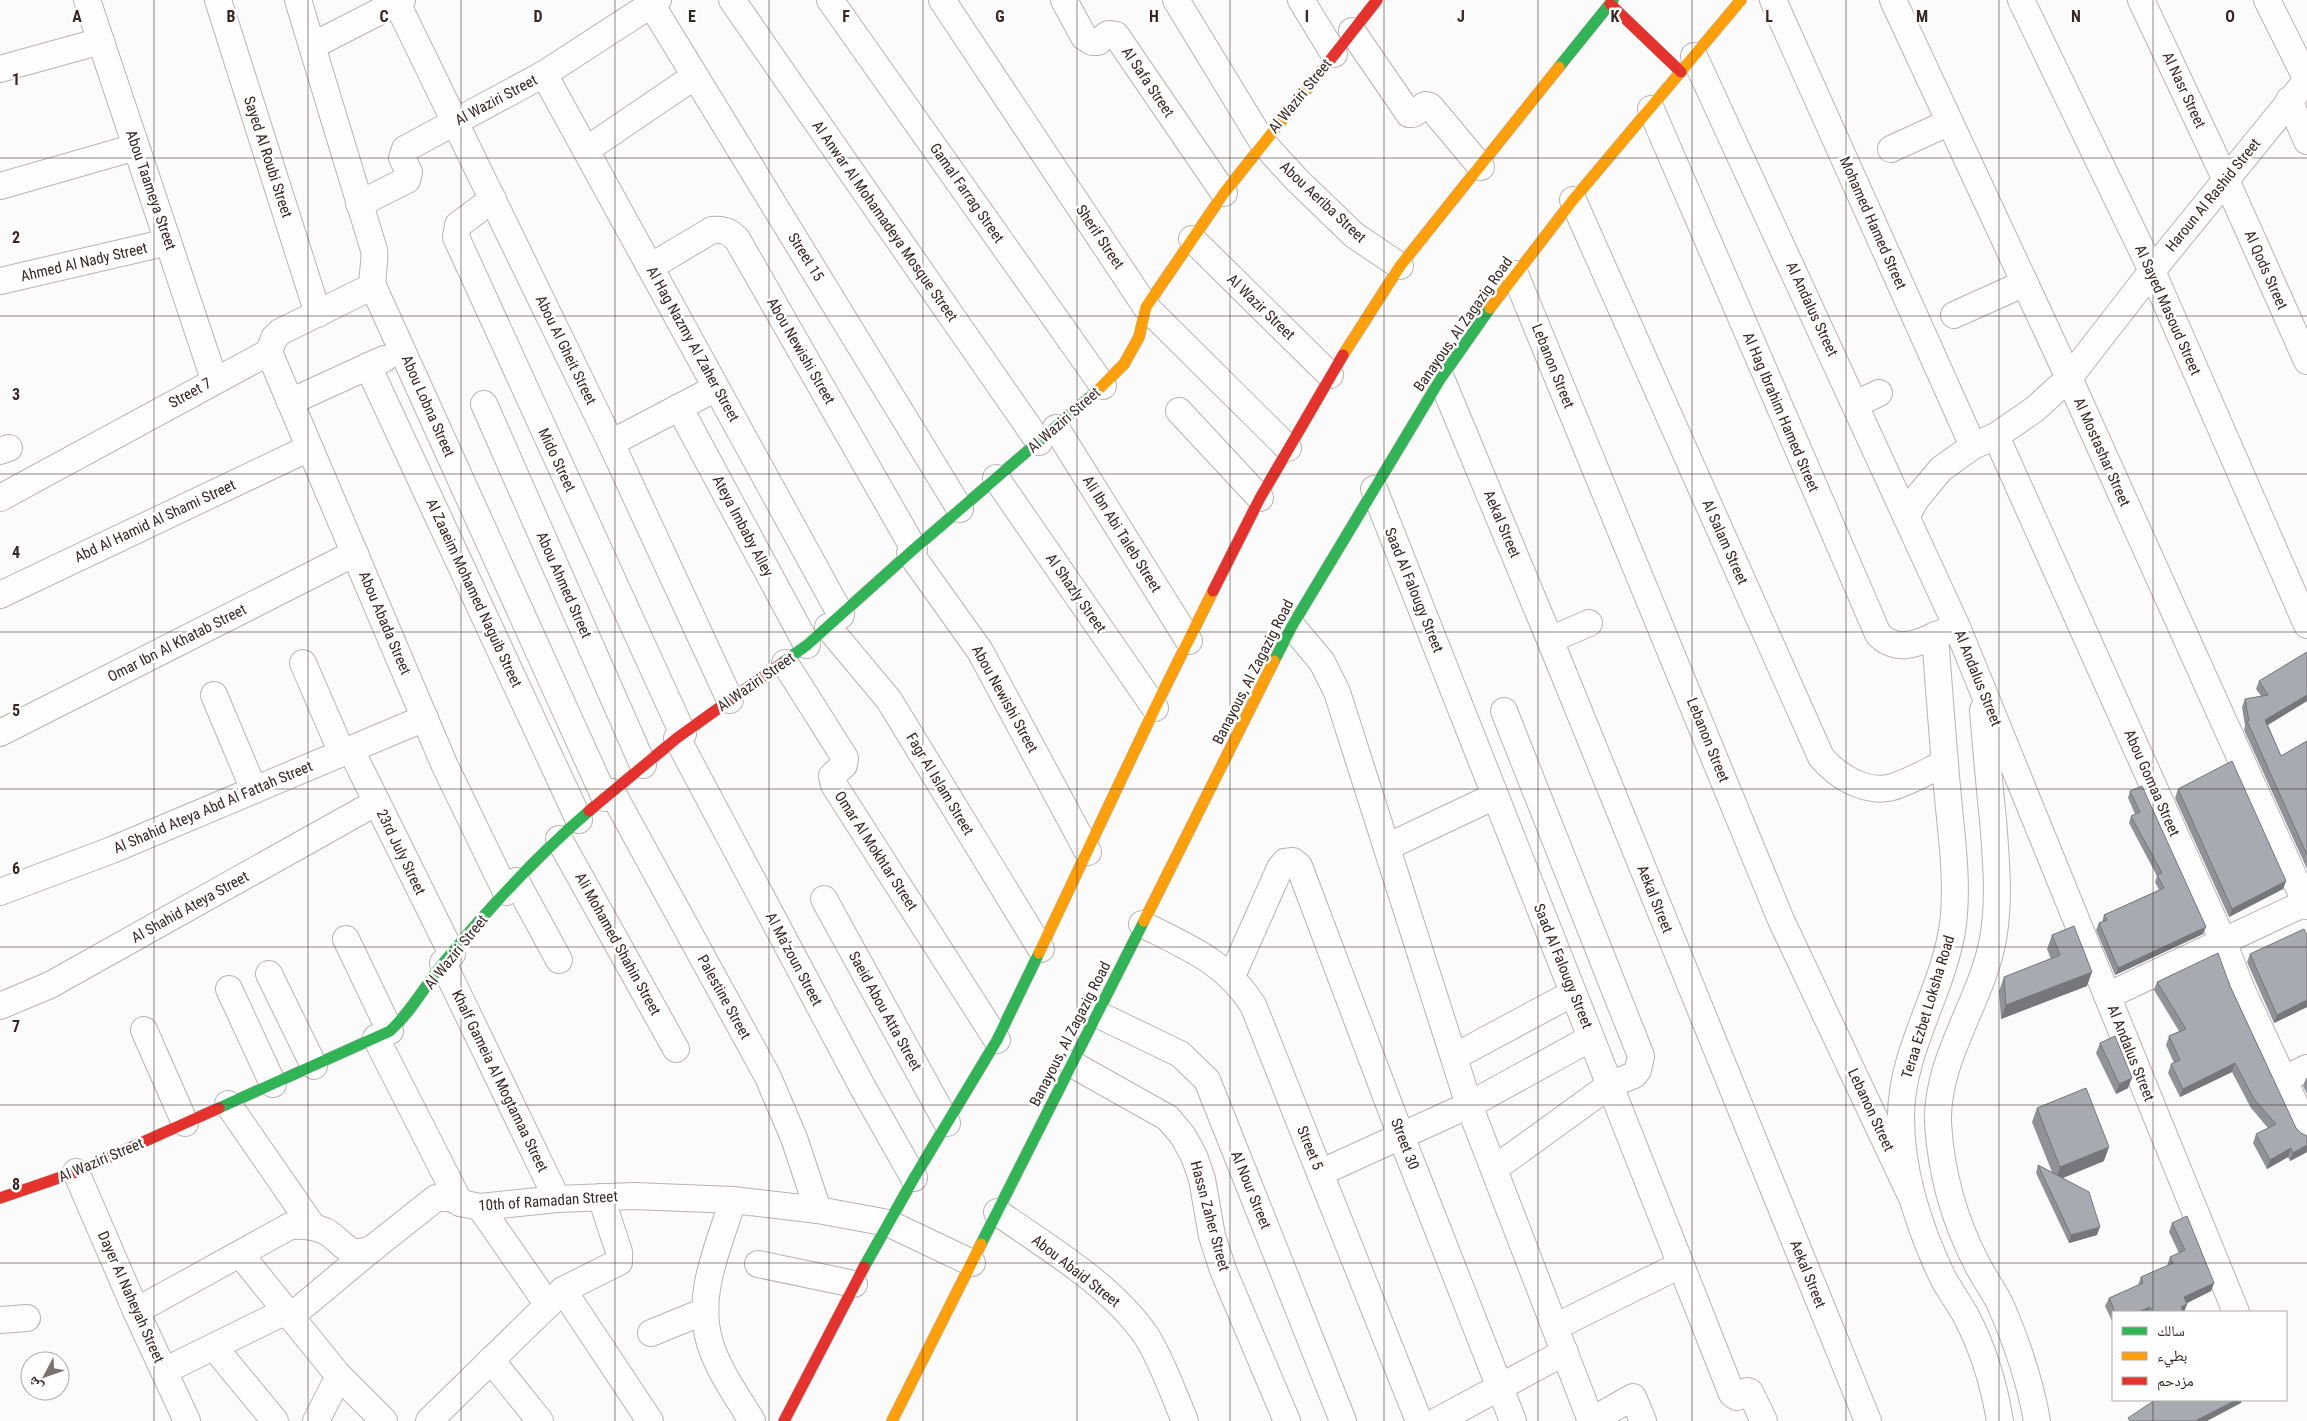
<svg xmlns="http://www.w3.org/2000/svg" width="2307" height="1421" viewBox="0 0 2307 1421" font-family="'Roboto Condensed','Noto Naskh Arabic',sans-serif">
	<rect width="100%" height="100%" fill="#fbfbfb"/>
	<g fill="none" stroke-linecap="round" stroke-linejoin="round">
		<defs>
			<g id="street">
				<polyline points="87,0 214,379"/>
				<polyline points="218,0 318,314"/>
				<path d="M298,0L374,250C376,262 371,274 373,286L605,798"/>
				<polyline points="732,0 1039,442"/>
				<polyline points="830,0 1103,386"/>
				<polyline points="942,0 1146,307 1288,448"/>
				<polyline points="1064,0 1084,37 1092,42 1098,42 1108,34 1116,35 1224,193"/>
				<polyline points="1176,0 1263,143 1297,180 1354,235 1400,266"/>
				<polyline points="1301,0 1334,54"/>
				<polyline points="1773,0 1973,446"/>
				<polyline points="1893,0 2069,378 2307,906"/>
				<polyline points="2021,0 2152,271 2307,625"/>
				<polyline points="2141,0 2226,180 2307,361"/>
				<polyline points="2267,0 2307,80"/>
				<polyline points="397,3 611,443 730,700"/>
				<polyline points="651,4 960,509"/>
				<polyline points="1352,31 1409,114 1413,114 1425,105 1430,106 1481,167"/>
				<polyline points="312,46 402,0"/>
				<polyline points="1694,56 1957,627 2236,1312"/>
				<polyline points="0,69 101,41"/>
				<polyline points="544,74 841,615"/>
				<polyline points="2289,100 2307,141"/>
				<path d="M1651,109L1878,634C1900,657 1925,639 1949,630"/>
				<polyline points="1891,149 1950,122"/>
				<polyline points="586,150 695,76"/>
				<polyline points="0,186 136,147"/>
				<polyline points="493,199 458,225 456,237 683,734"/>
				<path d="M1573,200L1821,757C1837,776 1863,792 1888,788C1904,785 1930,770 1945,763"/>
				<polyline points="359,204 407,180 409,172 402,158 405,149 544,74 658,0"/>
				<polyline points="1192,239 1330,375"/>
				<path d="M650,267L712,230C723,229 729,231 737,239L914,549"/>
				<polyline points="1515,274 1781,920 1913,1200"/>
				<polyline points="0,281 168,242"/>
				<polyline points="1954,315 2025,283"/>
				<polyline points="269,352 445,766 506,892"/>
				<polyline points="368,366 579,820"/>
				<polyline points="1441,378 1550,640 1868,1421"/>
				<polyline points="290,402 384,359"/>
				<polyline points="484,404 643,765"/>
				<polyline points="1856,404 1879,393"/>
				<polyline points="679,407 807,645"/>
				<polyline points="1179,411 1260,498"/>
				<polyline points="1056,428 1189,641"/>
				<polyline points="1996,436 2223,941 2241,988 2307,1130"/>
				<polyline points="611,443 716,388"/>
				<polyline points="0,451 9,448"/>
				<polyline points="996,478 1155,708"/>
				<polyline points="1374,489 1732,1394 1737,1397 1747,1391 1750,1392 1764,1421"/>
				<polyline points="0,498 269,352 274,338 280,332 373,286"/>
				<polyline points="1907,515 1916,499 1941,469 1973,446 1996,436 2035,409 2069,378 2152,271 2307,80"/>
				<polyline points="910,553 980,651 1088,852"/>
				<polyline points="0,595 309,448"/>
				<polyline points="1292,626 1322,662 1337,692 1469,1105 1591,1421"/>
				<polyline points="828,627 889,700 1041,949"/>
				<path d="M1935,635C1939,690 1943,744 1948,798C1952,840 1958,883 1953,924C1944,991 1901,1049 1901,1117C1901,1172 1919,1228 1943,1278C1950,1291 1959,1303 1966,1316C1983,1348 1994,1385 2000,1421"/>
				<polyline points="1550,640 1589,623"/>
				<polyline points="303,663 342,753"/>
				<polyline points="785,663 845,758 844,765 832,776 834,785 997,1040"/>
				<polyline points="214,695 254,790"/>
				<path d="M1983,710C1986,747 1989,783 1993,819C1996,860 2000,899 1993,939C1982,1001 1936,1058 1938,1123C1941,1172 1954,1220 1977,1264C1984,1278 1994,1291 2001,1306C2017,1343 2030,1381 2037,1421"/>
				<polyline points="0,733 355,553"/>
				<polyline points="677,738 863,1088 914,1178"/>
				<polyline points="351,750 452,954"/>
				<polyline points="612,792 768,1077 794,1138 818,1210"/>
				<polyline points="559,839 676,1049"/>
				<polyline points="1387,847 1495,796"/>
				<polyline points="516,881 559,960"/>
				<polyline points="0,892 112,850 425,718"/>
				<polyline points="824,899 947,1123"/>
				<path d="M1142,924C1187,947 1225,961 1253,1005L1419,1421"/>
				<polyline points="346,939 390,1031"/>
				<polyline points="443,963 557,1199"/>
				<polyline points="269,974 314,1066"/>
				<polyline points="1232,976 1280,868 1285,862 1293,861 1299,866 1401,1136 1513,1421"/>
				<polyline points="229,989 273,1084"/>
				<polyline points="2107,996 2305,903"/>
				<polyline points="0,1006 50,985 377,802"/>
				<polyline points="1097,1014 1180,1054 1207,1080 1343,1421"/>
				<polyline points="144,1030 185,1123"/>
				<polyline points="376,1038 460,1203"/>
				<polyline points="1454,1057 1573,993"/>
				<polyline points="1072,1064 1168,1118 1183,1136 1194,1156 1202,1179 1212,1236 1223,1270 1287,1421"/>
				<polyline points="2284,1079 2307,1068"/>
				<polyline points="228,1104 313,1227"/>
				<polyline points="1494,1169 1610,1085 1634,1075 1638,1070 1641,1056 1504,711"/>
				<polyline points="76,1172 136,1311 187,1421"/>
				<polyline points="1320,1173 1469,1105 1591,1038"/>
				<path d="M733,1200C719,1246 695,1294 710,1343C718,1370 737,1396 752,1421"/>
				<polyline points="480,1207 548,1305"/>
				<path d="M997,1212C1048,1248 1112,1285 1147,1337C1163,1363 1173,1393 1185,1421"/>
				<polyline points="240,1254 339,1376 384,1421"/>
				<polyline points="758,1264 854,1284"/>
				<polyline points="563,1290 650,1421"/>
				<path d="M136,1311L290,1226C302,1225 314,1226 325,1231C345,1242 346,1260 373,1248L436,1198H451L460,1203L480,1207L557,1199L634,1196L733,1200L818,1210L888,1223L972,1263"/>
				<polyline points="290,1317 373,1248"/>
				<polyline points="0,1320 27,1318"/>
				<polyline points="1555,1327 1674,1268 1681,1267"/>
				<polyline points="651,1333 705,1311"/>
				<polyline points="214,1347 275,1421"/>
				<polyline points="491,1360 540,1421"/>
				<polyline points="164,1371 286,1311"/>
				<polyline points="316,1421 339,1376"/>
				<polyline points="429,1421 563,1290 619,1262 619,1252 601,1197"/>
				<polyline points="1437,1421 1565,1352"/>
				<polyline points="1591,1421 1633,1397 1643,1421"/>
			</g>
			<g id="fast">
				<polyline points="1559,67 1613,0"/>
				<polyline points="1274,661 1292,626 1441,378 1490,308"/>
				<polyline points="782,663 807,645 914,549 1097,391"/>
				<path d="M219,1108L390,1031C412,1011 425,985 444,962C488,909 537,856 589,811"/>
				<polyline points="981,1244 1144,921"/>
				<polyline points="864,1267 914,1178 997,1040 1039,953"/>
			</g>
			<g id="slow">
				<polyline points="1490,308 1573,200 1741,0"/>
				<polyline points="1343,355 1400,266 1559,67"/>
				<polyline points="1097,391 1124,364 1139,337 1146,307 1224,193 1327,64"/>
				<polyline points="1144,921 1274,661"/>
				<polyline points="1039,953 1155,708 1213,591"/>
				<polyline points="892,1421 981,1244"/>
			</g>
			<g id="jam">
				<polyline points="1610,4 1681,72"/>
				<polyline points="1327,64 1377,0"/>
				<polyline points="1213,591 1260,498 1343,355"/>
				<polyline points="589,811 677,738 782,663"/>
				<polyline points="0,1198 76,1172 219,1108"/>
				<polyline points="784,1421 864,1267"/>
			</g>
		</defs>
		<use href="#street" stroke="#bab3b1" stroke-width="28"/>
		<use href="#fast" stroke="#bab3b1" stroke-width="12"/>
		<use href="#slow" stroke="#bab3b1" stroke-width="12"/>
		<use href="#jam" stroke="#bab3b1" stroke-width="12"/>
		<use href="#street" stroke="#fefefe" stroke-width="26"/>
		<use href="#fast" stroke="#30b455" stroke-width="11"/>
		<use href="#slow" stroke="#ff9f0a" stroke-width="11"/>
		<use href="#jam" stroke="#e5322d" stroke-width="11"/>
	</g>
	<g fill="#909297">
		<polygon points="2307,652 2307,701 2268,725 2281,756 2307,741 2307,869 2244,730 2245,726 2242,707 2245,699 2261,696 2256,689 2259,681"/>
		<polygon points="2178,789 2286,881 2283,889 2229,917 2175,798"/>
		<polygon points="2130,791 2203,934 2115,975 2096,930 2099,923 2102,922 2104,915 2159,890 2155,882 2157,876 2129,823 2131,816 2135,814 2128,798"/>
		<polygon points="2052,935 2087,986 2001,1019 1999,991 2004,977 2051,959 2047,949"/>
		<polygon points="2307,935 2307,1007 2274,1023 2247,962 2250,954"/>
		<polygon points="2157,982 2230,986 2296,1128 2301,1133 2307,1136 2307,1152 2290,1161 2288,1157 2267,1169 2253,1143 2256,1134 2268,1128 2251,1108 2232,1072 2180,1097 2168,1073 2171,1064 2174,1063 2166,1045 2169,1036 2179,1031 2154,990"/>
		<polygon points="2100,1043 2128,1088 2116,1094 2096,1053"/>
		<polygon points="2306,1078 2307,1078 2307,1094 2303,1086"/>
		<polygon points="2037,1108 2104,1161 2063,1178 2097,1235 2069,1243 2036,1173 2038,1165 2052,1172 2032,1122"/>
		<polygon points="2172,1223 2214,1283 2211,1291 2187,1303 2187,1304 2184,1312 2113,1312 2113,1323 2105,1306 2109,1298 2138,1285 2141,1277 2167,1266 2170,1257 2179,1253 2169,1232"/>
	</g>
	<g fill="#75777b">
		<polygon points="2307,695 2307,701 2262,728 2265,720"/>
		<polygon points="2286,881 2283,889 2229,917 2232,909"/>
		<polygon points="2206,927 2203,934 2115,975 2118,968"/>
		<polygon points="2092,972 2087,986 2001,1019 2006,1005"/>
		<polygon points="2307,1000 2307,1007 2274,1023 2277,1015"/>
		<polygon points="2235,1063 2232,1072 2180,1097 2183,1089"/>
		<polygon points="2132,1078 2128,1088 2116,1094 2119,1084"/>
		<polygon points="2307,1145 2307,1152 2290,1161 2293,1153"/>
		<polygon points="2109,1147 2104,1161 2055,1181 2060,1167"/>
		<polygon points="2291,1148 2288,1157 2267,1169 2270,1160"/>
		<polygon points="2100,1227 2097,1235 2069,1243 2071,1235"/>
		<polygon points="2214,1283 2211,1291 2181,1306 2184,1297"/>
		<polygon points="2187,1304 2184,1312 2179,1312 2181,1307"/>
		<polygon points="2150,1307 2148,1312 2138,1312"/>
		<polygon points="2236,1400 2242,1400 2241,1403 2207,1421 2195,1421"/>
	</g>
	<g fill="#a7aab0" stroke="#75777b">
		<polygon points="2307,652 2307,695 2265,720 2281,756 2307,741 2307,855 2247,721 2249,721 2245,699 2268,695 2259,681"/>
		<polygon points="2232,761 2286,881 2232,909 2178,789"/>
		<polygon points="2142,786 2206,927 2118,968 2099,923 2107,920 2104,915 2164,888 2157,875 2162,873 2131,816 2140,812 2130,791"/>
		<polygon points="2074,926 2092,972 2006,1005 2004,977 2060,955 2052,935"/>
		<polygon points="2304,929 2307,935 2307,1000 2277,1015 2250,954"/>
		<polygon points="2218,953 2230,986 2296,1128 2301,1133 2307,1136 2307,1145 2293,1153 2291,1148 2270,1160 2256,1134 2276,1124 2254,1099 2235,1063 2183,1089 2171,1064 2180,1060 2169,1036 2186,1029 2157,982"/>
		<polygon points="2115,1036 2132,1078 2119,1084 2100,1043"/>
		<polygon points="2086,1088 2109,1147 2060,1167 2037,1108"/>
		<polygon points="2038,1165 2089,1192 2100,1227 2071,1235"/>
		<polygon points="2187,1216 2214,1283 2184,1297 2187,1304 2181,1307 2184,1312 2153,1312 2150,1307 2138,1312 2115,1312 2109,1298 2143,1283 2141,1277 2173,1263 2170,1257 2185,1250 2172,1223"/>
		<polygon points="2155,1400 2236,1400 2195,1421 2130,1421 2128,1418"/>
	</g>
	<path fill="none" stroke="#372724" stroke-width="1" stroke-opacity="0.55" d="M154,0V1421M308,0V1421M461,0V1421M615,0V1421M769,0V1421M923,0V1421M1077,0V1421M1230,0V1421M1384,0V1421M1538,0V1421M1692,0V1421M1846,0V1421M1999,0V1421M2153,0V1312M0,158H2307M0,316H2307M0,474H2307M0,632H2307M0,789H2307M0,947H2307M0,1105H2307M0,1263H2307M2153,1400V1421"/>
	<g text-anchor="middle" stroke-width="5" stroke-linejoin="round" paint-order="stroke">
		<g font-size="15" fill="#372724" stroke="#fff">
			<text transform="translate(1148 82) rotate(56)" y="5">Al Safa Street</text>
			<text transform="translate(2184 90) rotate(65)" y="5">Al Nasr Street</text>
			<text transform="translate(1300 96) rotate(-51)" y="5">Al Waziri Street</text>
			<text transform="translate(496 100) rotate(-28)" y="5">Al Waziri Street</text>
			<text transform="translate(268 157) rotate(72)" y="5">Sayed Al Roubi Street</text>
			<text transform="translate(151 190) rotate(71)" y="5">Abou Taameya Street</text>
			<text transform="translate(967 193) rotate(55)" y="5">Gamal Farrag Street</text>
			<text transform="translate(2213 195) rotate(-51)" y="5">Haroun Al Rashid Street</text>
			<text transform="translate(1323 202) rotate(43)" y="5">Abou Aeriba Street</text>
			<text transform="translate(885 221) rotate(55)" y="5">Al Anwar Al Mohamadeya Mosque Street</text>
			<text transform="translate(1873 223) rotate(66)" y="5">Mohamed Hamed Street</text>
			<text transform="translate(1100 237) rotate(56)" y="5">Sherif Street</text>
			<text transform="translate(806 257) rotate(58)" y="5">Street 15</text>
			<text transform="translate(84 262) rotate(-13)" y="5">Ahmed Al Nady Street</text>
			<text transform="translate(2266 270) rotate(66)" y="5">Al Qods Street</text>
			<text transform="translate(1261 307) rotate(44)" y="5">Al Wazir Street</text>
			<text transform="translate(1812 309) rotate(65)" y="5">Al Andalus Street</text>
			<text transform="translate(2168 310) rotate(66)" y="5">Al Sayed Masoud Street</text>
			<text transform="translate(1463 324) rotate(-55)" y="5">Banayous, Al Zagazig Road</text>
			<text transform="translate(693 344) rotate(61)" y="5">Al Hag Nazmy Al Zaher Street</text>
			<text transform="translate(566 350) rotate(64)" y="5">Abou Al Gheit Street</text>
			<text transform="translate(801 351) rotate(60)" y="5">Abou Newishi Street</text>
			<text transform="translate(1553 366) rotate(68)" y="5">Lebanon Street</text>
			<text transform="translate(190 393) rotate(-29)" y="5">Street 7</text>
			<text transform="translate(428 406) rotate(66)" y="5">Abou Lobna Street</text>
			<text transform="translate(1781 412) rotate(67)" y="5">Al Hag Ibrahim Hamed Street</text>
			<text transform="translate(1064 420) rotate(-41)" y="5">Al Waziri Street</text>
			<text transform="translate(2102 452) rotate(66)" y="5">Al Mostashar Street</text>
			<text transform="translate(557 460) rotate(65)" y="5">Mido Street</text>
			<text transform="translate(155 521) rotate(-25)" y="5">Abd Al Hamid Al Shami Street</text>
			<text transform="translate(1502 524) rotate(67)" y="5">Aekal Street</text>
			<text transform="translate(743 526) rotate(62)" y="5">Ateya Imbaby Alley</text>
			<text transform="translate(1122 534) rotate(58)" y="5">Ali Ibn Abi Taleb Street</text>
			<text transform="translate(1725 542) rotate(66)" y="5">Al Salam Street</text>
			<text transform="translate(564 585) rotate(66)" y="5">Abou Ahmed Street</text>
			<text transform="translate(1414 590) rotate(68)" y="5">Saad Al Falougy Street</text>
			<text transform="translate(474 593) rotate(65)" y="5">Al Zaaeim Mohamed Naguib Street</text>
			<text transform="translate(1076 593) rotate(55)" y="5">Al Shazly Street</text>
			<text transform="translate(385 623) rotate(67)" y="5">Abou Abada Street</text>
			<text transform="translate(177 643) rotate(-27)" y="5">Omar Ibn Al Khatab Street</text>
			<text transform="translate(1253 672) rotate(-63)" y="5">Banayous, Al Zagazig Road</text>
			<text transform="translate(1978 678) rotate(68)" y="5">Al Andalus Street</text>
			<text transform="translate(756 682) rotate(-35)" y="5">Al Waziri Street</text>
			<text transform="translate(1005 699) rotate(61)" y="5">Abou Newishi Street</text>
			<text transform="translate(1708 740) rotate(68)" y="5">Lebanon Street</text>
			<text transform="translate(2152 783) rotate(66)" y="5">Abou Gomaa Street</text>
			<text transform="translate(940 784) rotate(59)" y="5">Fagr Al Islam Street</text>
			<text transform="translate(213 807) rotate(-23)" y="5">Al Shahid Ateya Abd Al Fattah Street</text>
			<text transform="translate(876 851) rotate(57)" y="5">Omar Al Mokhtar Street</text>
			<text transform="translate(401 852) rotate(64)" y="5">23rd July Street</text>
			<text transform="translate(1655 899) rotate(68)" y="5">Aekal Street</text>
			<text transform="translate(190 907) rotate(-29)" y="5">Al Shahid Ateya Street</text>
			<text transform="translate(618 944) rotate(61)" y="5">Ali Mohamed Shahin Street</text>
			<text transform="translate(456 952) rotate(-51)" y="5">Al Waziri Street</text>
			<text transform="translate(794 959) rotate(62)" y="5">Al Ma'zoun Street</text>
			<text transform="translate(1563 966) rotate(68)" y="5">Saad Al Falougy Street</text>
			<text transform="translate(724 997) rotate(61)" y="5">Palestine Street</text>
			<text transform="translate(1928 1007) rotate(-73)" y="5">Teraa Ezbet Loksha Road</text>
			<text transform="translate(885 1011) rotate(61)" y="5">Saeid Abou Atta Street</text>
			<text transform="translate(1070 1034) rotate(-63)" y="5">Banayous, Al Zagazig Road</text>
			<text transform="translate(2131 1053) rotate(68)" y="5">Al Andalus Street</text>
			<text transform="translate(500 1081) rotate(64)" y="5">Khalf Gameia Al Mogtamaa Street</text>
			<text transform="translate(1871 1110) rotate(65)" y="5">Lebanon Street</text>
			<text transform="translate(1405 1144) rotate(69)" y="5">Street 30</text>
			<text transform="translate(1310 1148) rotate(68)" y="5">Street 5</text>
			<text transform="translate(101 1160) rotate(-23)" y="5">Al Waziri Street</text>
			<text transform="translate(1251 1190) rotate(68)" y="5">Al Nour Street</text>
			<text transform="translate(548 1201) rotate(-4)" y="5">10th of Ramadan Street</text>
			<text transform="translate(1210 1216) rotate(75)" y="5">Hassn Zaher Street</text>
			<text transform="translate(1076 1271) rotate(38)" y="5">Abou Abaid Street</text>
			<text transform="translate(1808 1274) rotate(68)" y="5">Aekal Street</text>
			<text transform="translate(131 1297) rotate(66)" y="5">Dayer Al Naheyah Street</text>
		</g>
	</g>
	<g font-size="16" text-anchor="middle" font-weight="bold" fill="#372724" stroke="#fff" stroke-width="5" stroke-linejoin="round" paint-order="stroke">
		<text x="77" y="22">A</text>
		<text x="231" y="22">B</text>
		<text x="384" y="22">C</text>
		<text x="538" y="22">D</text>
		<text x="692" y="22">E</text>
		<text x="846" y="22">F</text>
		<text x="1000" y="22">G</text>
		<text x="1154" y="22">H</text>
		<text x="1307" y="22">I</text>
		<text x="1461" y="22">J</text>
		<text x="1615" y="22">K</text>
		<text x="1769" y="22">L</text>
		<text x="1922" y="22">M</text>
		<text x="2076" y="22">N</text>
		<text x="2230" y="22">O</text>
		<text x="16" y="85">1</text>
		<text x="16" y="243">2</text>
		<text x="16" y="400">3</text>
		<text x="16" y="558">4</text>
		<text x="16" y="716">5</text>
		<text x="16" y="874">6</text>
		<text x="16" y="1032">7</text>
		<text x="16" y="1190">8</text>
	</g>
	<rect x="2112" y="1311" width="175" height="90" fill="#ffffff" stroke="#afa9a7"/>
	<rect x="2122" y="1327" width="25" height="8" fill="#30b455" stroke="#afa9a7"/>
	<text x="2157" y="1336" font-size="15" fill="#372724">سالك</text>
	<rect x="2122" y="1352" width="25" height="8" fill="#ff9f0a" stroke="#afa9a7"/>
	<text x="2157" y="1361" font-size="15" fill="#372724">بطيء</text>
	<rect x="2122" y="1377" width="25" height="8" fill="#e5322d" stroke="#afa9a7"/>
	<text x="2157" y="1386" font-size="15" fill="#372724">مزدحم</text>
	<g transform="translate(45 1376) rotate(229)"><circle r="24" fill="#ffffff" stroke="#afa9a7"/>
	<path d="M0-4L9 19L0 12L-9 19Z" fill="#7c716f"/>
	<text y="-8" font-size="14" font-weight="bold" text-anchor="middle" fill="#372724">ش</text>
	</g>
</svg>
